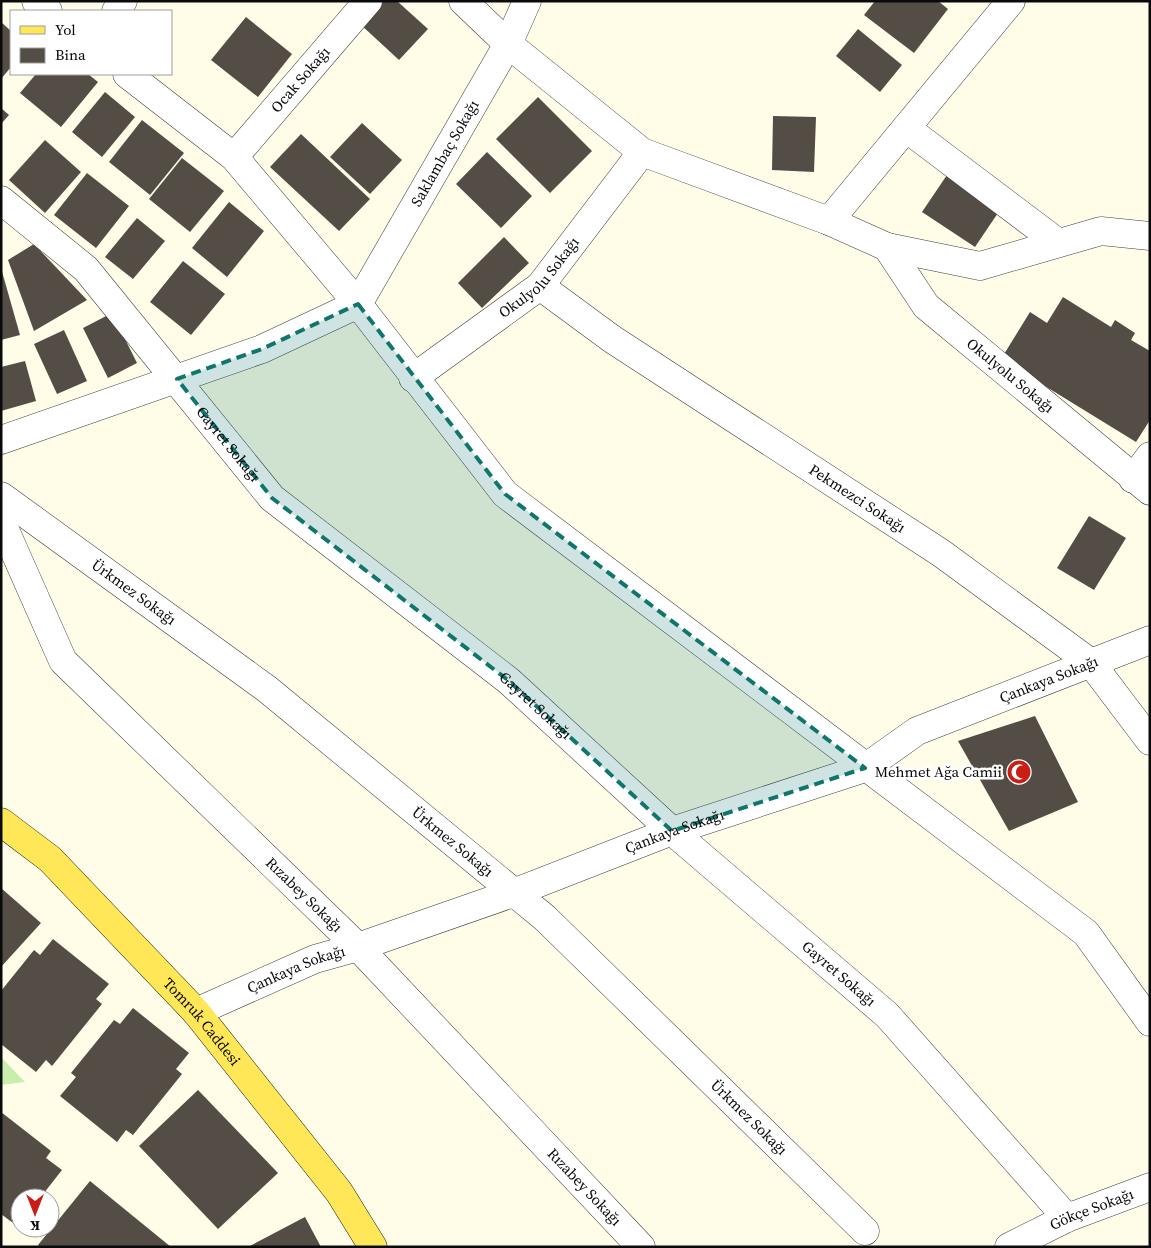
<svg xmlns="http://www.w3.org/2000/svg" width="1151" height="1248" viewBox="0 0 1151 1248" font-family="'Source Serif 4',serif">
	<rect width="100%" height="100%" fill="#fffde8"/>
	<polygon fill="#c8edad" points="1,1057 25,1082 1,1085"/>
	<g fill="#544d46">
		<polygon points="381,1 397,1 428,29 399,60 360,24"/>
		<polygon points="875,1 938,1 948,9 914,53 864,15"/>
		<polygon points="246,17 292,54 258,97 211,60"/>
		<polygon points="1,22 11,31 11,67 1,79"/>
		<polygon points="858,29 902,65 880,92 836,56"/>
		<polygon points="36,74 88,74 98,82 61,127 20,93"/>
		<polygon points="105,92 135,117 102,157 72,132"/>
		<polygon points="538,97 592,151 550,193 496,139"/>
		<polygon points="1,108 9,115 1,124"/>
		<polygon points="773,116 816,117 814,172 772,170"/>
		<polygon points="142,120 184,153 150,195 109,162"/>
		<polygon points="362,123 402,160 370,194 330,157"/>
		<polygon points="301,134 370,199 339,231 270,167"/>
		<polygon points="45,140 81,172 45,213 9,180"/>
		<polygon points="487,152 532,196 501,228 456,184"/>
		<polygon points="182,158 224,191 190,232 149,199"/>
		<polygon points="951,169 1004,204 975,247 922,212"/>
		<polygon points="87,173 129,206 96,248 54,215"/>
		<polygon points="229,202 264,231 227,277 192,248"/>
		<polygon points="137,218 165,241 133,279 105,257"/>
		<polygon points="504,237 529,263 482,308 458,283"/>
		<polygon points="34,244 87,300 34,331 8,260"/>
		<polygon points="183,261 225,294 191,335 150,302"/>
		<polygon points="1,268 20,335 1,340"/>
		<polygon points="1063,297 1111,327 1115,320 1135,333 1131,340 1150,351 1150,420 1136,442 1001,359 1030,312 1047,323"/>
		<polygon points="112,313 137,363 108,378 83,328"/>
		<polygon points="64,330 87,381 57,394 34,344"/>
		<polygon points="25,361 36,401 1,411 1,367"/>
		<polygon points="1089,516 1126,538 1094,590 1057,568"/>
		<polygon points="1035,716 1078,802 1009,831 958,741"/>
		<polygon points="1,888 41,923 1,967"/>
		<polygon points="53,939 109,984 96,999 102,1004 52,1066 46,1060 36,1072 1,1044 1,991 34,950 40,955"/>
		<polygon points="133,1008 189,1053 176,1069 182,1074 133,1135 126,1130 117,1142 60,1096 76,1077 71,1073 114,1020 120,1024"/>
		<polygon points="198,1090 278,1173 218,1229 139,1146"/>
		<polygon points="1,1112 51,1151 46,1158 62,1170 40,1198 20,1198 20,1223 17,1226 1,1214"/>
		<polygon points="90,1181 171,1247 40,1247 38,1245"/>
		<polygon points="305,1217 321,1247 248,1247"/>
	</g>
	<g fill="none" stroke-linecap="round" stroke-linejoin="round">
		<defs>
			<g id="minor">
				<polyline points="36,1 48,11"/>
				<polyline points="463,1 508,44 642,152 829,221 887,247 980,266 1101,231 1150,236"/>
				<polyline points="116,11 123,1"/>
				<polyline points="127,74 234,157 358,304 505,494 1086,933 1150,1022"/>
				<polyline points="906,128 1057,242"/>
				<path id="s1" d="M234,157L368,1"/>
				<path id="s2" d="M1,200L86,269L272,498L509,681L672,831L887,1015L1067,1218"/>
				<polyline points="829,221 1011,1"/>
				<path id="s3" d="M887,247L926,306L1150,491"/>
				<path id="s4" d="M540,286L612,339L941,553L1091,663L1150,741"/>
				<path id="s5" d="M358,304L508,44L527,1"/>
				<path id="s6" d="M413,378L540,286L642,152"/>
				<polyline points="1,440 262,349 358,304"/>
				<polyline points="1133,479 1150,456"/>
				<path id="s7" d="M1,496L267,689L545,918L865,1231"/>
				<path id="s8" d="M1,521L63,661L358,947L641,1247"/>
				<path id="s9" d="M196,1012L315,959L358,947L513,893L672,831L865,768L917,731L1150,640"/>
				<path id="s10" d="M1009,1247L1067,1218L1150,1187"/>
			</g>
			<g id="major">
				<path id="s11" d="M1,822L50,859L196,1012L339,1192L373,1247"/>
			</g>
		</defs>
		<use href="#minor" stroke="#3d3d3d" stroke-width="29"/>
		<use href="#major" stroke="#1b1b1b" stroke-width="29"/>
		<use href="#minor" stroke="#fff" stroke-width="28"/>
		<use href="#major" stroke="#ffe758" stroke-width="28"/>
	</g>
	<path fill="#0f766e" fill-opacity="0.2" stroke="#0f766e" stroke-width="4" stroke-dasharray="10 6" stroke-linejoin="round" d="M358,304L505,494L865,768L672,831L509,681L272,498L177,379L262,349Z"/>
	<defs>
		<symbol id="mosque-disc" viewBox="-11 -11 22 22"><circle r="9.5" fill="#c81e15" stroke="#fff"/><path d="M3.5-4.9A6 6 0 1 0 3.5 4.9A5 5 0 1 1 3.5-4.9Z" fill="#fff"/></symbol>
	</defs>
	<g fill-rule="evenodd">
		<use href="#mosque-disc" x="1005" y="758" width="28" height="28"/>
	</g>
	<g text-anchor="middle" stroke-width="5" stroke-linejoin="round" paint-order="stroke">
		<g font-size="15" fill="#0a0a0a" stroke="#fff">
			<text dy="5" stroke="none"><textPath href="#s1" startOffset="102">Ocak Sokağı</textPath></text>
			<text dy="5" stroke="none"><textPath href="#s5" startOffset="174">Saklambaç Sokağı</textPath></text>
			<text dy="5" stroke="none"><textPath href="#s6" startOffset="162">Okulyolu Sokağı</textPath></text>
			<text dy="5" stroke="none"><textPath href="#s3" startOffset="180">Okulyolu Sokağı</textPath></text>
			<text dy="5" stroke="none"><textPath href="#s2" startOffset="335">Gayret Sokağı</textPath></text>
			<text dy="5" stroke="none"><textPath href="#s4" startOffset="382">Pekmezci Sokağı</textPath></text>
			<text dy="5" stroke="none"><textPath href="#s7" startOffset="164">Ürkmez Sokağı</textPath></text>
			<text dy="5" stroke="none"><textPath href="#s9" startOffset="918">Çankaya Sokağı</textPath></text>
			<text dy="5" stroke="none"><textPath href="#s2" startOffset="740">Gayret Sokağı</textPath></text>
			<text dy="5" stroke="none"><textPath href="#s9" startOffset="512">Çankaya Sokağı</textPath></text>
			<text dy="5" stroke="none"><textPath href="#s7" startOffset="569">Ürkmez Sokağı</textPath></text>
			<text dy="5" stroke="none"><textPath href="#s8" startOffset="489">Rızabey Sokağı</textPath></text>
			<text dy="5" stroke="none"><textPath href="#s9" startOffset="109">Çankaya Sokağı</textPath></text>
			<text dy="5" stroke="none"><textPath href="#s2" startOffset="1145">Gayret Sokağı</textPath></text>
			<text dy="5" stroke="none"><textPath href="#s11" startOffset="284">Tomruk Caddesi</textPath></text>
			<text dy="5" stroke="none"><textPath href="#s7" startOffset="974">Ürkmez Sokağı</textPath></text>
			<text dy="5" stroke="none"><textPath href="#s8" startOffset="894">Rızabey Sokağı</textPath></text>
			<text dy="5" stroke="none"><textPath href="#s10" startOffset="91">Gökçe Sokağı</textPath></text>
		</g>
		<g font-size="15" fill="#0a0a0a" stroke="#fff" text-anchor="end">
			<text x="1002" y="777">Mehmet Ağa Camii</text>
		</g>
	</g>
	<rect width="1151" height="1248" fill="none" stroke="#0a0a0a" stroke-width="5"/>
	<rect x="10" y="10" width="162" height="65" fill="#ffffff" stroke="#9d9d9d"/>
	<rect x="20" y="26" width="25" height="8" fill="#ffe758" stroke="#9d9d9d"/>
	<text x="55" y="35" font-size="15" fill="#0a0a0a">Yol</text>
	<rect x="20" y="48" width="25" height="15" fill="#544d46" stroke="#9d9d9d"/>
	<text x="55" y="60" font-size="15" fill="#0a0a0a">Bina</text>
	<g transform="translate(35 1213) rotate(180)"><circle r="24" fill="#ffffff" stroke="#9d9d9d"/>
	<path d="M0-4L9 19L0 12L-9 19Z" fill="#c81e15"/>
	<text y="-8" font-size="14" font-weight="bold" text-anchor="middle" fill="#0a0a0a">K</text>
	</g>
</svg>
